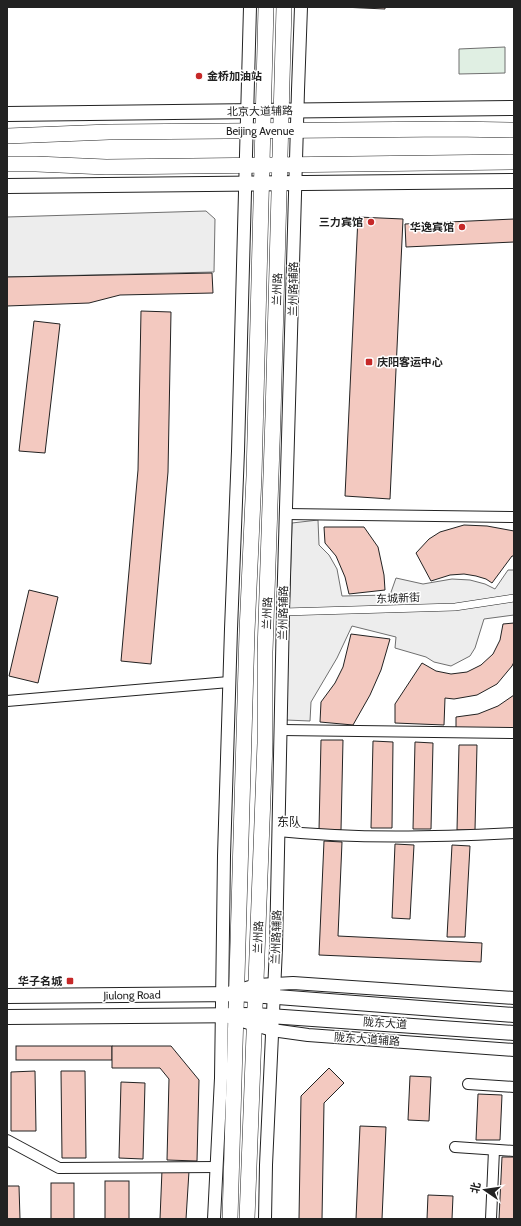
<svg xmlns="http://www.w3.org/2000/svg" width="521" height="1226" viewBox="0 0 521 1226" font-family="Cabin,'Noto Sans SC',sans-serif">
	<rect width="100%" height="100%" fill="#fff"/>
	<polygon fill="#e0efe3" stroke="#6f6f6f" points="505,47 505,73 459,74 459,49"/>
	<g fill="#ededed" stroke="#6f6f6f">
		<polygon points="206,211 215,219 214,272 7,277 7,217"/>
		<polygon points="318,520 319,545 329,555 337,569 342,596 390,595 396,578 423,584 452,579 470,580 485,584 495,589 508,570 514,570 514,615 484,619 475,648 470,656 451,666 434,662 426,657 395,648 396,637 352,626 337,658 311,702 310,721 286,720 292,523"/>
	</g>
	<g fill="#f3c9c0" stroke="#222">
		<polygon points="342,7 385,7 385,9"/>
		<polygon points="358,217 403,219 390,499 345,496"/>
		<polygon points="514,219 514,242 406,247 405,224"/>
		<polygon points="212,273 213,293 120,295 89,303 7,306 7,277"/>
		<polygon points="141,311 171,312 168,472 151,664 121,661 138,470"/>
		<polygon points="34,321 60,324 45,453 19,451"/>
		<polygon points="464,525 487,526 514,531 514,556 512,556 492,583 486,579 476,576 464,574 450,575 431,581 416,553 429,539 440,532"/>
		<polygon points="324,527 364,527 378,547 384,575 385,590 349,594 345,577 336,556 325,543"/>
		<polygon points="29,590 58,597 38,683 9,676"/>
		<polygon points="514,623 514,662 512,666 497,684 477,695 454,699 445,698 444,725 395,723 395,704 422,663 436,671 451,674 467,672 481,665 493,654 500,640 503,624"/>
		<polygon points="351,634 390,639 381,670 370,695 353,725 320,722 321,702 335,683 343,667"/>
		<polygon points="514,695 514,730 456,730 456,717 478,714 498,706"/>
		<polygon points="321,740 343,740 341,830 319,830"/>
		<polygon points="373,741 393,742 392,828 371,828"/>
		<polygon points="415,742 433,743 431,829 413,829"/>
		<polygon points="459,745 477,745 475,830 457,830"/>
		<polygon points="324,841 342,842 338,936 482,943 481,962 319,955"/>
		<polygon points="395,844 414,845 410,919 392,918"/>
		<polygon points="452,845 470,846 465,937 447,937"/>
		<rect x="16" y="1046" width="96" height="14"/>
		<polygon points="112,1046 171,1046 199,1080 197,1161 167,1160 169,1079 160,1068 112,1068"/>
		<polygon points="329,1068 344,1083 324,1103 322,1219 299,1219 301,1096"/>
		<polygon points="35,1071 36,1131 11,1131 11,1072"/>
		<polygon points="61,1071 85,1071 86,1158 62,1158"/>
		<polygon points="410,1076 431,1077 429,1121 408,1120"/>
		<polygon points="121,1082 145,1083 143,1159 119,1158"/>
		<polygon points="478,1094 502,1095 500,1140 476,1140"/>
		<polygon points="360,1126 386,1127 382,1219 356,1219"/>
		<polygon points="502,1157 514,1157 514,1219 499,1219"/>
		<polygon points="162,1170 189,1171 186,1219 160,1219"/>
		<rect x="105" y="1181" width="24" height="38"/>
		<rect x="51" y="1183" width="23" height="36"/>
		<polygon points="7,1186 19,1186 20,1219 7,1219"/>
		<polygon points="428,1195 453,1196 452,1219 427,1219"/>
	</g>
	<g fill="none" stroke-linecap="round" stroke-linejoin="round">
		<defs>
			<polyline id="pedestrian" points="283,612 455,607 514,598"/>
			<g id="minor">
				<polyline points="286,514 514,517"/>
				<polyline points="7,701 229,682"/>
				<polyline points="282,730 514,733"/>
				<path d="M278,831C356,839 436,837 514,833"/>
				<polyline points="468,1084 514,1087"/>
				<polyline points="7,1140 59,1168 217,1167"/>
				<polyline points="455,1147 514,1151"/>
				<polyline points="491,1219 494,1150"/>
			</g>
			<g id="tertiary">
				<polyline points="231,992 257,985 293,983 514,998"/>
				<polyline points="229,1017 272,1030 308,1035 514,1050"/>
				<polyline points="214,1219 221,1078 224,856 231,629 238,451 250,7"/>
				<polyline points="265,1219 266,1165 276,948 283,612 298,90 301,7"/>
			</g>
			<g id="secondary">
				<polyline points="7,114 514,108"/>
				<polyline points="7,186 514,181"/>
				<polyline points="7,996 238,994 514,1015"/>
				<polyline points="7,1017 255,1015 514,1033"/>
			</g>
			<g id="primary">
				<polyline points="7,136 109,132 226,131 453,129 514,130"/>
				<polyline points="7,164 36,164 106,167 514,162"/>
				<polyline points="230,1219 247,632 254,476 266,7"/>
				<polyline points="247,1219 265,743 265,652 273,416 284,7"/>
			</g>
		</defs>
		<use href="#pedestrian" stroke="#222" stroke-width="8"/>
		<use href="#minor" stroke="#222" stroke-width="12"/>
		<use href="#tertiary" stroke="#222" stroke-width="14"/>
		<use href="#secondary" stroke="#222" stroke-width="16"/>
		<use href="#primary" stroke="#222" stroke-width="16"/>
		<use href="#pedestrian" stroke="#fff" stroke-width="7"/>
		<use href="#minor" stroke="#fff" stroke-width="10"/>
		<use href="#tertiary" stroke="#fff" stroke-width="12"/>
		<use href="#secondary" stroke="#fff" stroke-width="14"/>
		<use href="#primary" stroke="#fff" stroke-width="15"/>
	</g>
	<g fill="#c62828" stroke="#fff" stroke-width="1.5">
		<circle cx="199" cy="76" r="4"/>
		<circle cx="371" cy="222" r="4"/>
		<circle cx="462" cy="227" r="4"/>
		<rect x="365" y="358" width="8" height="8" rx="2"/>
		<rect x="66" y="977" width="8" height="8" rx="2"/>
	</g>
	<g text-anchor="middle" stroke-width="3" stroke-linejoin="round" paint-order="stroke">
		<g font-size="11" font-weight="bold" fill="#222" stroke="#fff" text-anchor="end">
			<text x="207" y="80" text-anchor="start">金桥加油站</text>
			<text x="363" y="226">三力宾馆</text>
			<text x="454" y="231">华逸宾馆</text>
			<text x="377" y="366" text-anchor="start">庆阳客运中心</text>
			<text x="62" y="985">华子名城</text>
		</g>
		<g font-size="11" fill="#222" stroke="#fff">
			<text transform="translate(260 111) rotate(-1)" y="4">北京大道辅路</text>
			<text x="260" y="135">Beijing Avenue</text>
			<text transform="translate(277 289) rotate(-88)" y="4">兰州路</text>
			<text transform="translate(293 289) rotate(-89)" y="4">兰州路辅路</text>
			<text transform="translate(398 598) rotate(-2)" y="4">东城新街</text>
			<text transform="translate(267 613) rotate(-88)" y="4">兰州路</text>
			<text transform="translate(283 613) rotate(-89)" y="4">兰州路辅路</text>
			<text transform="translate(258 937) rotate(-88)" y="4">兰州路</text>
			<text transform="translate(276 937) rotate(-88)" y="4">兰州路辅路</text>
			<text transform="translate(132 995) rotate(-1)" y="4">Jiulong Road</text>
			<text transform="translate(385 1023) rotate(4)" y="4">陇东大道</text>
			<text transform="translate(367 1039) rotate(4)" y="4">陇东大道辅路</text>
		</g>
		<g font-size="12" fill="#222" stroke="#fff">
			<text x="289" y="826">东队</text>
		</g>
	</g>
	<rect width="521" height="1226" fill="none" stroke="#222222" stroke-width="16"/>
	<g transform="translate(485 1190) rotate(283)" stroke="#ffffff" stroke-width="3" paint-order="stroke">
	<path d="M0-3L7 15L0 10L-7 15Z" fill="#222222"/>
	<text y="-6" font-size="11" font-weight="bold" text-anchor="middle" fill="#222222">北</text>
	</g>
</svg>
